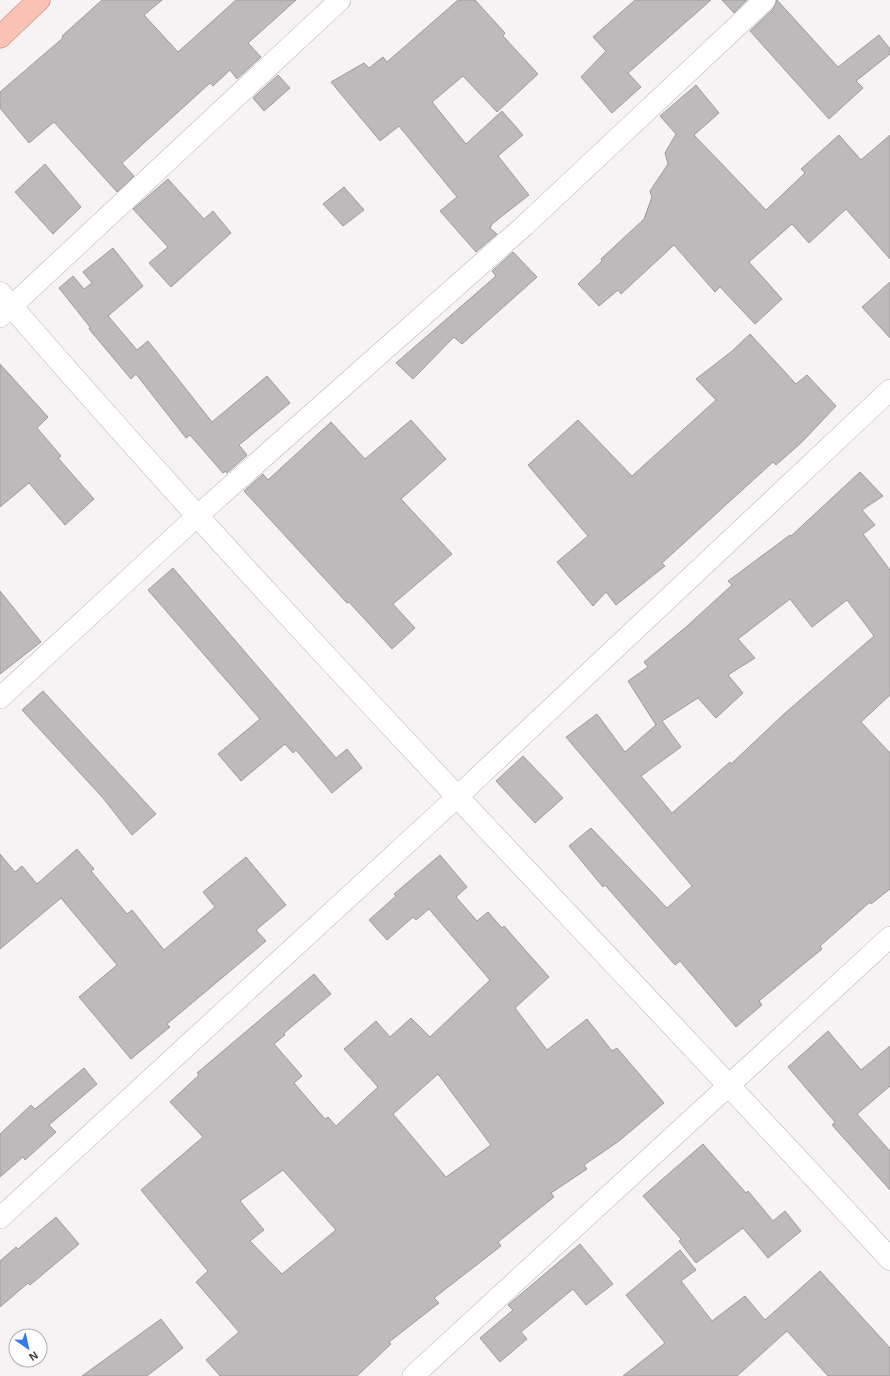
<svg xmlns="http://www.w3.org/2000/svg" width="890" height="1376" viewBox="0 0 890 1376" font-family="Helvetica,sans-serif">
	<rect width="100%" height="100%" fill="#f7f3f4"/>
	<g fill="#bdbabb" stroke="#9e9b9c" fill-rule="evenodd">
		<polygon points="102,0 162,0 144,15 178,52 236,0 296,0 248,43 261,57 237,79 230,70 213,86 210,83 122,163 134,176 117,192 54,122 29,143 0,108 0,92 63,38 62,36"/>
		<polygon points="458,0 475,0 505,33 503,36 538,74 497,112 463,76 432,102 466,144 502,111 523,135 498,156 529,195 492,224 490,228 497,234 476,252 440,211 457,197 399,126 380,141 331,82 364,63 369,68 383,57 387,62"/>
		<polygon points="635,0 711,0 628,73 641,87 612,113 581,77 606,51 593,37"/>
		<polygon points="722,0 747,0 734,13"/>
		<polygon points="777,0 838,67 879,35 890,49 890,54 856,81 863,88 829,119 750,31 773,9"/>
		<polygon points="278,75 290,88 264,111 253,98"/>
		<polygon points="696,85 719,113 694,135 766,210 805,173 801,169 839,135 861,160 890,135 890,259 846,209 809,243 792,224 749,262 782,299 755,324 720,287 715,292 674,245 621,294 618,290 599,306 578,284 602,261 601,259 644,219 652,197 650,191 668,164 665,153 676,134 660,116"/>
		<polygon points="45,164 81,207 53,234 15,192"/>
		<polygon points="168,179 204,219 213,211 231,233 171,287 149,263 168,247 133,209"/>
		<polygon points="344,187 364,210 343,226 323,204"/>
		<polygon points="113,248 143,286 108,316 137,350 148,341 212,422 267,376 290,403 239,445 247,455 227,473 226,471 223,473 190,435 186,438 136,374 131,379 89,329 90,327 59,288 73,276 84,289 92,283 83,272"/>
		<polygon points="513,252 537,277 462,344 454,337 413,379 396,363 496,276 492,271"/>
		<polygon points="890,282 890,338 862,307"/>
		<polygon points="750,334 796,384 807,375 836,406 802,442 776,465 773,462 662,563 665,566 616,605 606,592 593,606 557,562 588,536 528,465 578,420 632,476 716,400 696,379 731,352"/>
		<polygon points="0,364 48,417 37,428 61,456 58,458 94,499 65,525 29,483 0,507"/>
		<polygon points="411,420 446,459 401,499 452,554 393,604 415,628 392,649 349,602 347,603 244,491 263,474 268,480 331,422 365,459"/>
		<path d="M860,472L883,496L862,510L875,525L863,534L890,570V695L861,722L890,753V889L871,904L870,902L820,946L822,949L759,1001L762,1005L736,1027L680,961L675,965L605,885L603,887L569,846L591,828L667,908L692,886L566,737L597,714L625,752L657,724L656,725L628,681L648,667L644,662L686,627L732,585L728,581L790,535L791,536ZM790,599L812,627L847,600L874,636L784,714L731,764L730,762L672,813L641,776L681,747L662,721L698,698L716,718L743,693L728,675L755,658L738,639Z"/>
		<polygon points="173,568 336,758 347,749 362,768 332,793 296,750 293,753 285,744 241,781 218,754 260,719 148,590"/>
		<polygon points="0,591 41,642 0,674"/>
		<polygon points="43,691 156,814 132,835 103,798 22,710"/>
		<polygon points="523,756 563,798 535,823 496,781"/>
		<polygon points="77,849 94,869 91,871 127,914 132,910 164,950 215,907 203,892 246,857 286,905 256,930 266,941 167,1024 170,1027 131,1059 79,997 117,965 61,898 0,949 0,854 15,872 22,866 37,884"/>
		<path d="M440,855L467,887L456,897L477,921L488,912L502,928L504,926L549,977L515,1008L547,1050L587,1019L612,1051L617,1048L664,1103L619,1141L584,1165L587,1169L551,1193L554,1197L498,1242L501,1246L434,1298L439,1303L389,1342L391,1344L357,1376H220L206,1360L239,1332L196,1282L208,1271L141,1190L203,1137L170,1102L199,1075L197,1073L314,974L331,994L284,1033L285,1035L274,1044L302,1076L294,1083L325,1119L328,1117L336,1126L378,1087L344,1049L376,1021L390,1037L411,1018L430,1037L490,980L429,909L416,920L413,917L387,940L369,920L396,896L394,894ZM438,1074L491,1145L446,1177L393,1114ZM283,1170L336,1230L282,1274L250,1241L264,1230L240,1201Z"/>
		<polygon points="828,1031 861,1070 890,1046 890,1086 857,1114 890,1151 890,1190 832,1125 835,1122 788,1067"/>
		<polygon points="84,1068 97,1084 49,1125 56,1132 25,1160 23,1157 0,1177 0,1134 31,1105 35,1109"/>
		<polygon points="703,1144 746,1193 748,1191 773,1221 785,1211 801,1231 768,1258 743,1228 696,1263 679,1241 681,1239 643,1196"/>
		<polygon points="56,1217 79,1244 30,1285 28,1283 0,1307 0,1261 16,1247 18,1249"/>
		<polygon points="580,1244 613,1284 586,1305 573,1289 521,1332 527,1339 500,1362 480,1338 513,1310 508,1305"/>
		<polygon points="680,1250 696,1270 681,1281 712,1321 745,1296 765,1320 820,1271 890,1348 890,1376 828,1376 787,1331 737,1376 623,1376 665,1343 626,1295"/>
		<polygon points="161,1319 183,1348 147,1376 82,1376"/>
	</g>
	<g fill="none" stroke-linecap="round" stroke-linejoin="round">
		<defs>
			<g id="street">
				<polyline points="0,317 340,0"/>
				<polyline points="0,698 196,517 524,226 765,0"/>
				<polyline points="0,1218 457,797 890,390"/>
				<polyline points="413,1376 890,937"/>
			</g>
			<path id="secondary" d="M0,293C286,625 594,937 890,1259"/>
			<polyline id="primary" points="0,37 39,0"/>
		</defs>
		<use href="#street" stroke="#b6b2b3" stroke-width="22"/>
		<use href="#secondary" stroke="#b6b2b3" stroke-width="23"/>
		<use href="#primary" stroke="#b67868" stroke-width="23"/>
		<use href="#street" stroke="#fff" stroke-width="21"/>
		<use href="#secondary" stroke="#fff" stroke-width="22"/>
		<use href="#primary" stroke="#fac2b3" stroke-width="22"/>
	</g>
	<g transform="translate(28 1348) rotate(146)"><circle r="19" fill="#ffffff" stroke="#b1b1b1"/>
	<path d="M0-3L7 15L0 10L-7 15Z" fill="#3679e7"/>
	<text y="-6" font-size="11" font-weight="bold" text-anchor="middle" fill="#3d3b3b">N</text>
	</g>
</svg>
